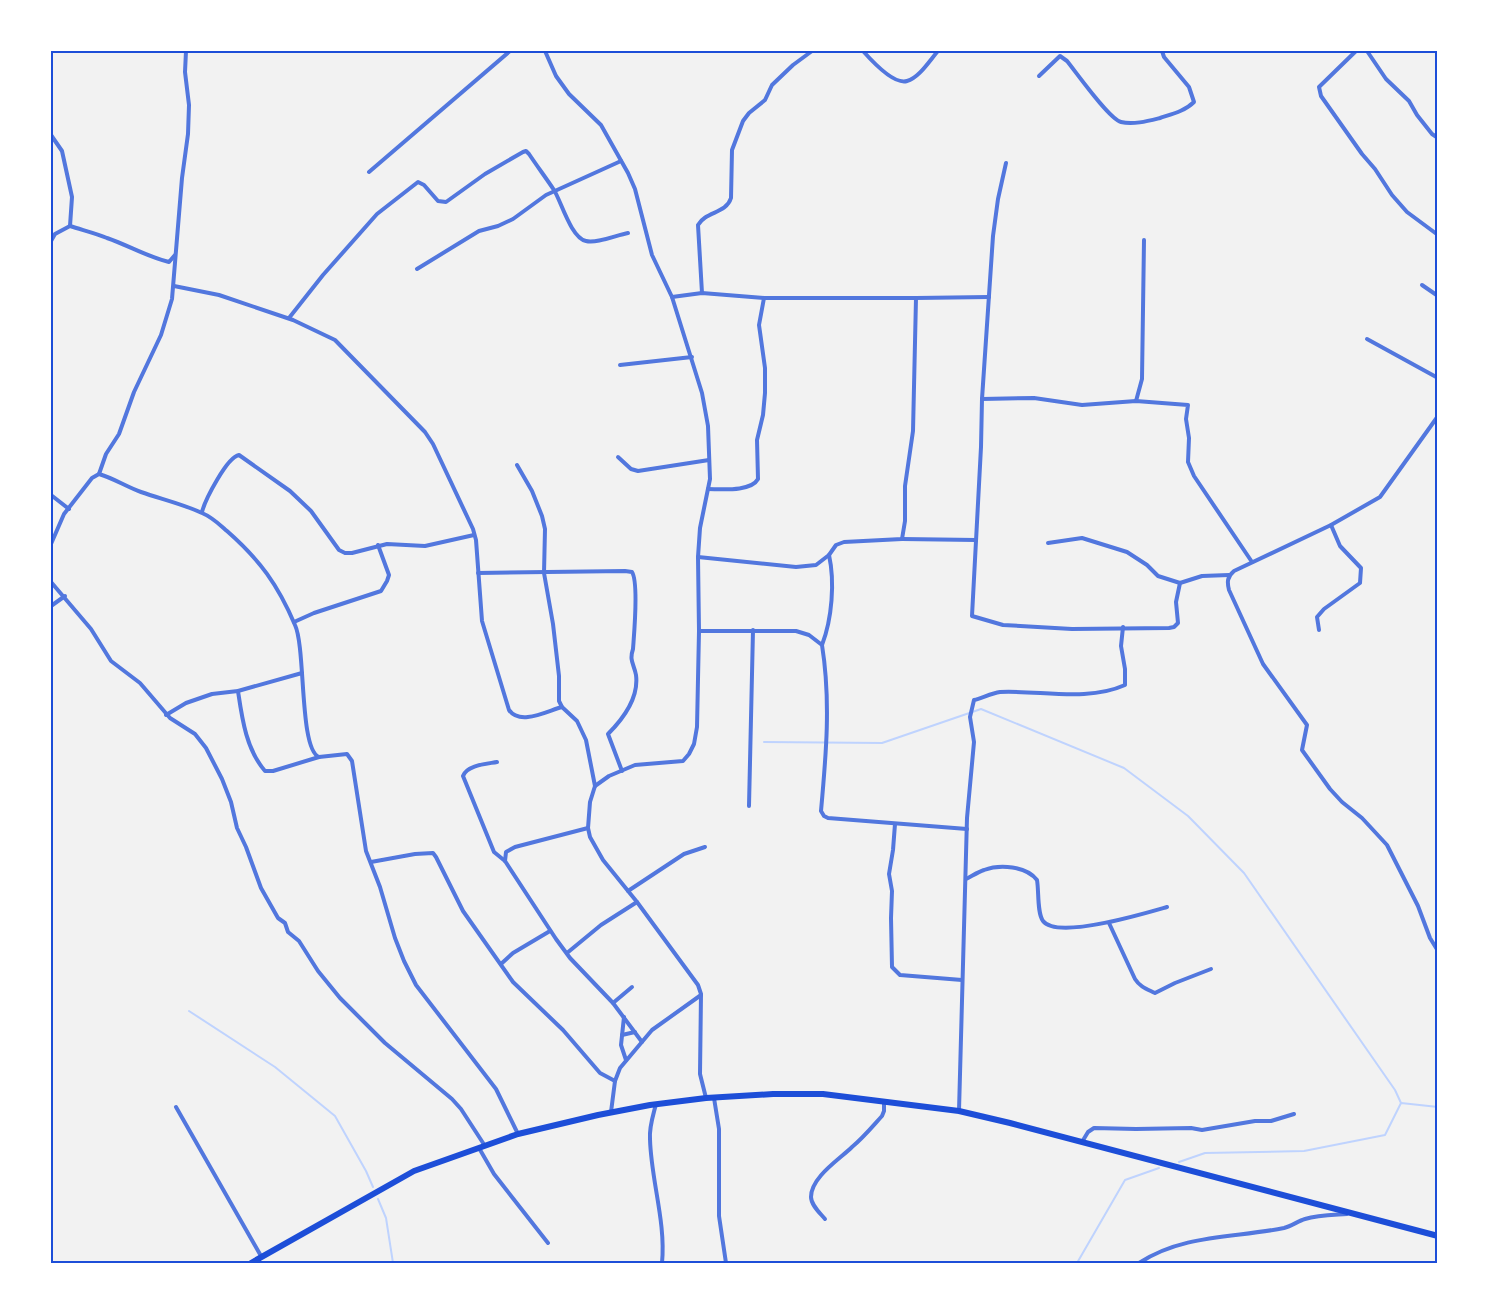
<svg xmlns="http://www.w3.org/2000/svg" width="1489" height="1314" viewBox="0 0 1489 1314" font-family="Roboto,sans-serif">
	<rect width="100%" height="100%" fill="#f2f2f2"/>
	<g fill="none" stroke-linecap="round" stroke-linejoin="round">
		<g stroke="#bfd3fe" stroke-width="2">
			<polyline points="764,742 882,743 981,709 1124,768 1188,816 1244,873 1395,1090 1401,1103"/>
			<polyline points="189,1011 275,1067 335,1116 366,1171 373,1187"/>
			<polyline points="1179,1162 1205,1153 1304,1151 1385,1135 1401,1103 1438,1107"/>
			<polyline points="378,1199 386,1218 393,1263"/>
			<polyline points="1077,1263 1125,1180 1159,1168"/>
		</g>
		<g stroke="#5277de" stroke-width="4">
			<polyline points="545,51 556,76 569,94 601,125 628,173 635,189 652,255 672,297 702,393 708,426 710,479 700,528 698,557 699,631 697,727 694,744 689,754 683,761 635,765 609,776 595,786 590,802 588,828 590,837 603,860 637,902 698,985 701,994 700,1074 706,1098"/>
			<path d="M863,51C871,60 894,85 907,81C919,78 930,60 938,51"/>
			<polyline points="1356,51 1319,87 1321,96 1362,154 1375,169 1392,195 1407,212 1438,235"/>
			<polyline points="1367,51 1386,79 1409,101 1417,115 1432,134 1438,138"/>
			<path d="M1039,76L1060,56L1067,61C1076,72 1109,119 1121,122C1133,125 1148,121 1160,118C1172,114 1185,111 1194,102L1189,87L1164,57L1162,51"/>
			<polyline points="51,135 62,151 72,197 70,226"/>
			<polyline points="1006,163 998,199 993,236 982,399 981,447 972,616 1003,625 1072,629 1169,628 1174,627 1178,623 1176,602 1180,583 1202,576 1229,575"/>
			<polyline points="369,172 510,51"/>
			<path d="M51,241L55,234L70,226C82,230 95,233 107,238C130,246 145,256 169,262L175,255"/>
			<polyline points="417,269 479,231 498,226 513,219 546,195 621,161"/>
			<polyline points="1422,285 1438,296"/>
			<path d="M174,286L219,295L293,320L335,340L425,432L433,444L473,529L476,540L482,621L509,710C520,726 547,711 562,707"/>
			<path d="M702,293L698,225C706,211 726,214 731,198L732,150L743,121L749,113L765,100L772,85L793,65L812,51"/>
			<polyline points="672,297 702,293 764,298"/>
			<path d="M289,318L323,275L377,214L418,182L424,185L438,201L446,202L485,174L523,152L526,151L529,154C537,166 546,178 554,190C561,201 571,238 586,241C596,244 617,235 628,233"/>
			<polyline points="1367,339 1438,378"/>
			<polyline points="620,365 692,357"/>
			<polyline points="982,399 1034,398 1082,405 1136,401 1188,405 1186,419 1189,438 1188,462 1194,476 1252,562"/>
			<polyline points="1136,401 1142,379 1144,240"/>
			<path d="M1438,416L1380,497L1331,525L1234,571C1227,577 1227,582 1229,590L1263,664L1307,725L1302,750L1330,789L1342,802L1362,818L1387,845L1418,906L1430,938L1438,951"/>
			<polyline points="618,457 631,469 638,471 709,460"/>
			<polyline points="517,465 532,491 542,516 545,529 544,573 553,624 559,676 559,701 562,707 577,721 586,740 595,786"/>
			<polyline points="99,474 106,454 119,434 134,392 161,335 172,299 182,178 188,134 189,105 185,72 186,51"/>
			<path d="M708,489C721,489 751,492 758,479L757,440L763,415L765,393V368L759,325L764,298H916L989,297"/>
			<polyline points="51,495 69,509"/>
			<path d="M202,512C205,500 227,457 239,455L290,491L311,511L339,550L345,553H352L387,544L425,546L474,535"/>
			<polyline points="902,539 976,540"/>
			<polyline points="1048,543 1082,538 1127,552 1147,565 1158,576 1180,583"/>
			<path d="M51,544L64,514L92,478L99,474C113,478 127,487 141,492C161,499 183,504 202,513C212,517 219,524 227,531C260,560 278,585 295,625C306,649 299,749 319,757L347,754L352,761L366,851L380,887L395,938L404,961L416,985L496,1089L518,1134"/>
			<polyline points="698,557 796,567 816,565 829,555 836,545 844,542 902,539 905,521 905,486 913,431 916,298"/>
			<path d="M478,573L625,571L632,572C639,583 634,634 633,649C629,661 634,664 636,675C639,698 623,719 608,734L622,771"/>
			<polyline points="51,582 91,629 111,661 140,683 170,718 195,734 206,748 222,779 231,802 237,828 246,847 261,888 278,918 285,923 288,932 299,941 318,971 340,998 385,1043 452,1099 461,1109 485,1146"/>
			<polyline points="51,606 65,596"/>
			<polyline points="294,622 314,613 381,591 387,581 389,575 378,545"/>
			<polyline points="1319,630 1317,617 1324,609 1360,583 1361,568 1340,546 1331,525"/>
			<path d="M699,631H796L809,635L822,645C831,701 826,756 821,811L824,816L828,818L967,829"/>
			<path d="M822,645C832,619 835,582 829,555"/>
			<path d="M238,691C242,718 246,749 265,771H273L319,757"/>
			<polyline points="166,715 186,703 212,694 238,691 302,673"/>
			<path d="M497,762C486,764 467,765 463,776L494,852L505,861L556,939L570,958L613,1003L642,1042"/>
			<polyline points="749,806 753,630"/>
			<polyline points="895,824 893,850 889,874 892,891 891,918 892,967 900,975 962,980"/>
			<polyline points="505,861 506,852 515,847 588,828"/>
			<polyline points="371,862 415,854 433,853 436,857 463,911 513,982 563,1030 600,1073 615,1081"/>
			<path d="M966,879C972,876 978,872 984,870C1000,864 1026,866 1037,880C1039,891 1037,913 1043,921C1057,940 1146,913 1167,907"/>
			<polyline points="628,891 684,854 705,847"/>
			<path d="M1109,923L1135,979C1140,987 1147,989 1155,993L1175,983L1211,969"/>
			<polyline points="567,953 601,925 637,902"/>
			<polyline points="501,964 513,953 550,931"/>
			<polyline points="613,1003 632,987"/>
			<polyline points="624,1017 621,1045 626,1060"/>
			<polyline points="622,1035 635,1032"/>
			<polyline points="714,1098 719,1129 719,1216 726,1263"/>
			<path d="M656,1104C653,1116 649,1127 650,1139C651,1180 666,1222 662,1263"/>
			<polyline points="176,1107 261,1256"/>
			<path d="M959,1111L967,818L974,742L970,717L974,700C982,698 992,693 1000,692C1040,690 1087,702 1125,685V669L1121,646L1123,627"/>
			<polyline points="611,1112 615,1081 620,1068 652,1030 701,995"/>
			<polyline points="1082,1142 1088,1132 1094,1128 1136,1129 1191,1128 1202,1130 1255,1121 1271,1121 1294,1114"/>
			<polyline points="479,1148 494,1174 548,1243"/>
			<path d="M825,1219C820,1213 811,1205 811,1197C811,1177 840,1159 852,1147C863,1138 872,1127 882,1116L884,1111V1101"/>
			<path d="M1139,1263C1183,1234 1235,1238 1284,1228C1292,1226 1298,1221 1305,1219C1318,1215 1333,1215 1347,1214"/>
		</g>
		<polyline stroke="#1d4ed8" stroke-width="6" points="251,1263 414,1171 518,1134 598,1115 650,1105 706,1098 773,1094 823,1094 959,1111 1010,1123 1438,1236"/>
	</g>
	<rect width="1489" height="1314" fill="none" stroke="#ffffff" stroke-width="105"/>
	<rect x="52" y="52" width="1384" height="1210" fill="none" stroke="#1d4ed8" stroke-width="2"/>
</svg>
